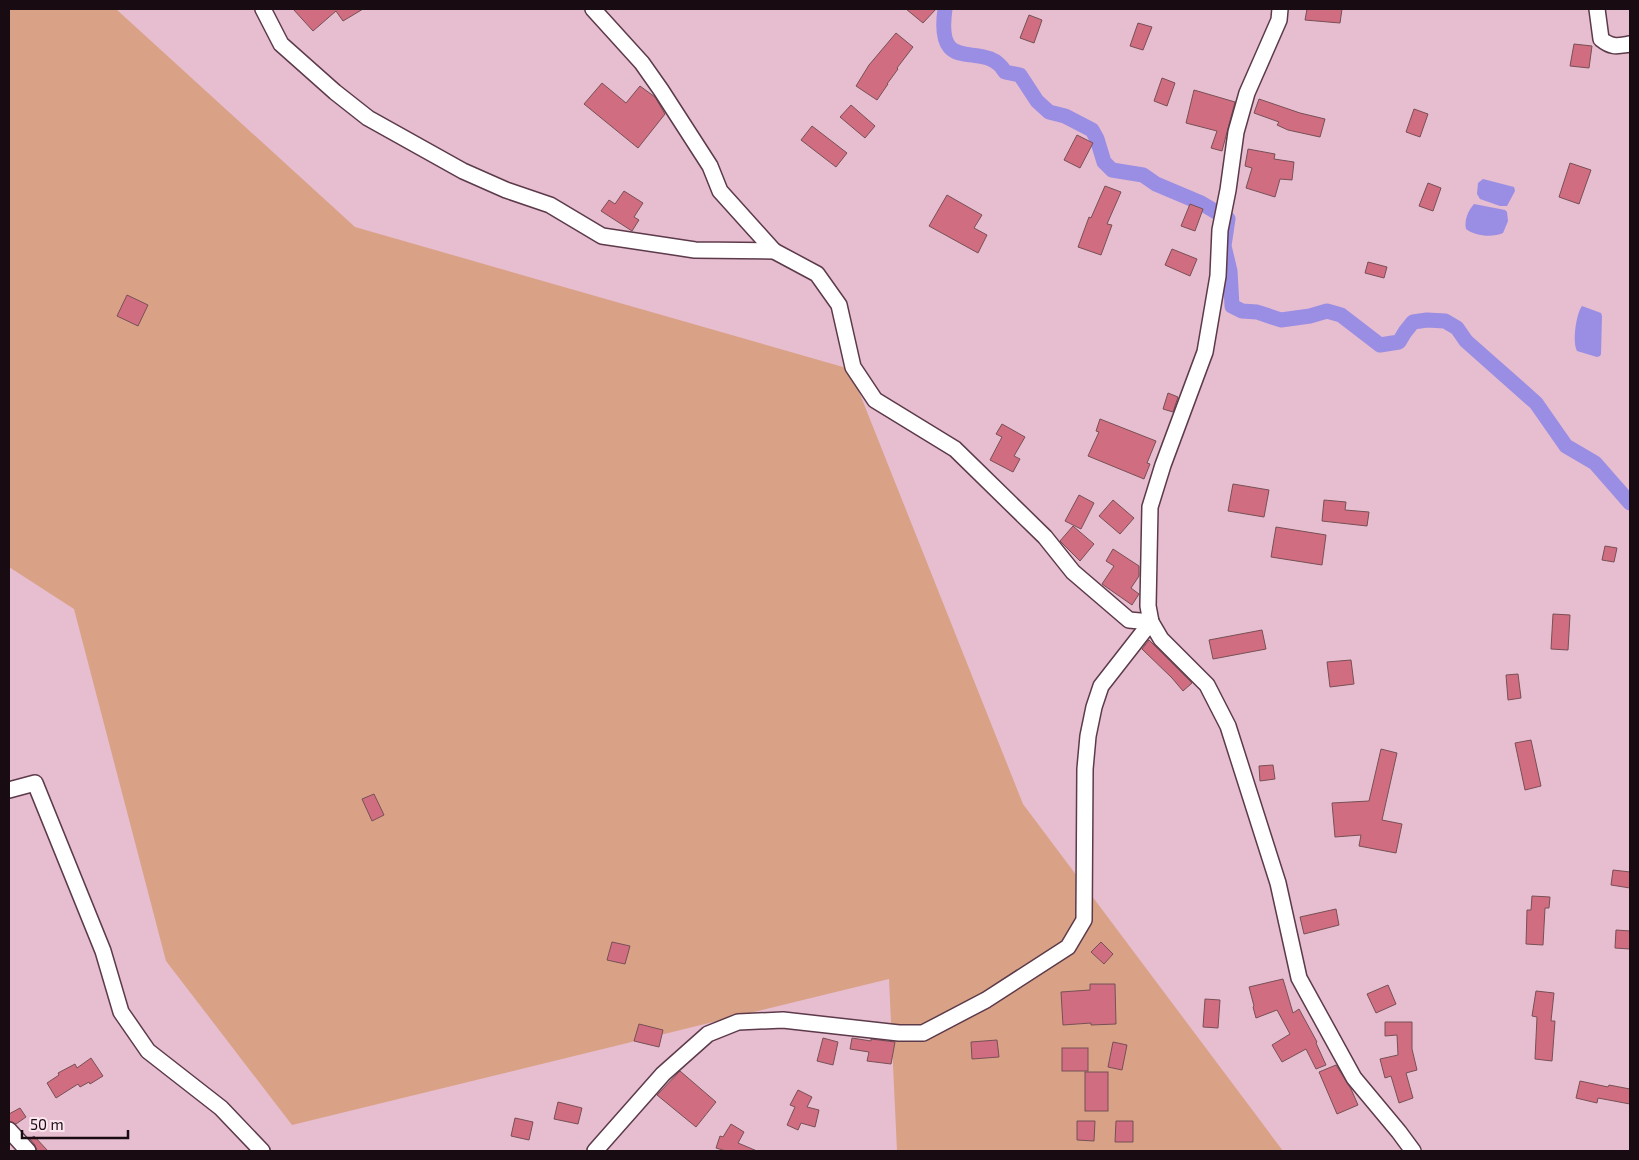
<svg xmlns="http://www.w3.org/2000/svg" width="1639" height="1160" viewBox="0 0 1639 1160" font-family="'Exo 2',sans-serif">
	<rect width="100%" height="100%" fill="#e7bdd0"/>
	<polygon fill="#d9a286" points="9,9 116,9 355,227 850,369 1023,804 1283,1151 897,1151 889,979 292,1125 166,961 74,609 9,567"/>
	<g fill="#998de4">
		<polygon points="1483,179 1514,187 1515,191 1507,206 1500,206 1480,199 1477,194 1478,183"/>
		<path d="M1474,204L1505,210L1507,212L1508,221L1503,233C1492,238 1475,236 1466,229C1464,220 1468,211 1474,204Z"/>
		<path d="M1582,306L1601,313L1602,316L1601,354L1600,356L1597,357L1577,351C1572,342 1576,314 1582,306Z"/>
	</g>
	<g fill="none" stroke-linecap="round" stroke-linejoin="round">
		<path stroke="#998de4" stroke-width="15" d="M945,9C935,80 985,37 1005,72L1020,75L1037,101L1049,112L1065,116L1092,130L1097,139L1104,162L1112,170L1143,175L1156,184L1201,203L1228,219L1224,246L1230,271L1232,306L1242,311L1257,312L1281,320L1310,316L1327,311L1341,315L1380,345L1399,342L1405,332L1413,322L1427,320L1445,321L1457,328L1466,341L1536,403L1566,446L1595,463L1630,503"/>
	</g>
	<g fill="#d16d80" stroke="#775056">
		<polygon points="293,9 363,9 343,21 336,11 313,31"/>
		<polygon points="906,9 936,9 923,23"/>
		<polygon points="1307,9 1342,9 1340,23 1305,20"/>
		<polygon points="1029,15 1042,20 1034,43 1020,38"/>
		<polygon points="1138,23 1152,27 1143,50 1130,46"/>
		<polygon points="896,33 913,47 897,68 898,69 887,84 888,84 877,100 856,86 869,65"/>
		<polygon points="1574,44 1592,46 1589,68 1570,66"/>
		<polygon points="1162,78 1175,83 1167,106 1154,101"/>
		<polygon points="602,83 626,103 640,86 655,97 665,114 638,148 584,104"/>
		<polygon points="1194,90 1235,102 1222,151 1211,148 1217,131 1186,123"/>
		<polygon points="1259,99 1300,113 1325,119 1320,137 1288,130 1277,125 1279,122 1254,113"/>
		<polygon points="851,105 875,126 865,138 840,117"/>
		<polygon points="1414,109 1428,114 1420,137 1406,132"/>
		<polygon points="812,126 847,153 836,167 801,140"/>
		<polygon points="1077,135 1093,143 1080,168 1064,160"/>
		<polygon points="1248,149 1275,154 1274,159 1294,162 1292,180 1280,179 1275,197 1246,188 1252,168 1245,166"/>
		<polygon points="1570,163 1591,170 1579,204 1559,197"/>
		<polygon points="1428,183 1441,188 1433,211 1419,206"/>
		<polygon points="1105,186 1121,192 1107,224 1112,225 1101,255 1078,247 1089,217 1091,218"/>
		<polygon points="624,191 643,203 634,217 639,220 632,231 601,211 609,200 615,204"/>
		<polygon points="947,195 982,215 974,228 987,235 978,253 929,226"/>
		<polygon points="1190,204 1203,209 1195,231 1181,226"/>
		<polygon points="1172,249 1197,259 1190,276 1165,265"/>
		<polygon points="1368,262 1387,267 1384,278 1365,273"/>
		<polygon points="127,295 148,305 138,326 117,316"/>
		<polygon points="1168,393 1178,397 1173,412 1163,409"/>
		<polygon points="1100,419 1156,441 1147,463 1150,464 1144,479 1088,456 1099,432 1096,431"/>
		<polygon points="1002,424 1025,437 1014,456 1020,459 1013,472 990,460 1002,437 996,434"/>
		<polygon points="1233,484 1269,490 1264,517 1228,511"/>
		<polygon points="1079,495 1094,503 1081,529 1065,521"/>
		<polygon points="1113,500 1134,518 1120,534 1099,516"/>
		<polygon points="1324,500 1346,502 1345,510 1369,512 1367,526 1322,521"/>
		<polygon points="1073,526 1094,544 1080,561 1060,541"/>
		<polygon points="1276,527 1326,535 1322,565 1271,557"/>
		<polygon points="1605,546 1617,548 1614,562 1602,560"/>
		<polygon points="1113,549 1139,566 1139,576 1131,588 1139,594 1132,605 1102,584 1114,566 1106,561"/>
		<polygon points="1553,614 1570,615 1568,650 1551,649"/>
		<polygon points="1262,630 1266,649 1213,659 1209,640"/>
		<polygon points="1149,640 1192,683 1183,691 1172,678 1142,649"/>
		<polygon points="1351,660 1354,684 1330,687 1327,662"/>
		<polygon points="1518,674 1521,698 1508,700 1506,675"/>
		<polygon points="1531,740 1541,786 1525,790 1515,743"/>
		<polygon points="1381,749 1397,753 1382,820 1402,824 1396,853 1359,846 1361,835 1335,837 1332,803 1369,801"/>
		<polygon points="1273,765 1275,779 1260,781 1259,766"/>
		<polygon points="374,794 384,815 372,821 362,799"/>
		<polygon points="1613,870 1630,872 1630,888 1611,885"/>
		<polygon points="1532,896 1550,897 1549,908 1545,908 1543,945 1526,944 1527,910 1531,910"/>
		<polygon points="1336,909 1339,925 1304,934 1300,917"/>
		<polygon points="1616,930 1630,931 1630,949 1615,948"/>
		<polygon points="612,942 630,946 625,964 607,960"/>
		<polygon points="1101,942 1113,954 1104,964 1091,952"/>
		<polygon points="1283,979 1293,1013 1299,1009 1317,1042 1316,1043 1326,1065 1316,1069 1306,1049 1282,1062 1272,1045 1290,1034 1277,1010 1256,1018 1253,1007 1254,1006 1249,987"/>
		<polygon points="1090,984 1115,984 1116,1024 1091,1025 1091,1023 1063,1025 1061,992 1090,990"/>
		<polygon points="1388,985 1396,1004 1376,1013 1367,994"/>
		<polygon points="1536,991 1554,993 1551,1021 1555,1021 1552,1061 1535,1059 1537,1017 1532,1016"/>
		<polygon points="1205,999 1220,1000 1218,1028 1203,1027"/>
		<polygon points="1385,1022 1412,1022 1412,1049 1417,1070 1406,1073 1413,1098 1399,1103 1391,1076 1385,1078 1380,1059 1398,1055 1397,1035 1385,1036"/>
		<polygon points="639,1024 663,1030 659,1047 634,1041"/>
		<polygon points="823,1038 838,1042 833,1065 817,1061"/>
		<polygon points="852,1038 871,1041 871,1039 895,1042 891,1064 867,1061 869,1052 850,1049"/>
		<polygon points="997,1040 999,1057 972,1059 971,1042"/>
		<polygon points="1113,1042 1127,1045 1122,1070 1108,1067"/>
		<rect x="1062" y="1048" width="26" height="23"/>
		<polygon points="91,1058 103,1076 90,1084 89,1082 80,1087 78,1084 56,1098 47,1083 59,1075 58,1073 75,1064 77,1068"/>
		<polygon points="1336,1065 1351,1089 1358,1105 1337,1114 1319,1072"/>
		<polygon points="680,1071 716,1102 696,1127 657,1095"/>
		<rect x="1085" y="1072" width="23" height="39"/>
		<polygon points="1580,1081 1608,1087 1609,1085 1630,1089 1630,1104 1598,1098 1597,1103 1576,1098"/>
		<polygon points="798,1090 812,1097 807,1107 819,1110 815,1127 801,1123 798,1130 787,1125 795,1107 790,1105"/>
		<polygon points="558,1102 582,1108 578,1124 554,1119"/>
		<polygon points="20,1108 26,1117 16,1124 9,1121 9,1114"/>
		<polygon points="515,1118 533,1122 529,1140 511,1136"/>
		<polygon points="1077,1121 1095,1121 1094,1141 1077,1140"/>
		<polygon points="1116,1121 1133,1121 1133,1142 1115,1142"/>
		<polygon points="731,1124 744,1132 738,1143 757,1151 726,1151 716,1148 720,1136 723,1137"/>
		<polygon points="34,1136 48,1151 37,1151 35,1145 30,1139"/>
	</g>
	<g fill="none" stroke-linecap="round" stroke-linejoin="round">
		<defs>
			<g id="minor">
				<polyline points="263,9 281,44 335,92 368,118 463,171 506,190 550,205 602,236 695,250 774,251 817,274 839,305 853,367 875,400 955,449 1045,537 1073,572 1129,620 1151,622"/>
				<polyline points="593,9 642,63 661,90 710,166 720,191 774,251"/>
				<polyline points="1280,9 1279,20 1247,93 1236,132 1228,190 1220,230 1218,276 1205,352 1163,465 1150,507 1148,606 1151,622 1161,639 1207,685 1228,726 1278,883 1299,978 1354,1078 1399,1132 1413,1151"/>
				<path d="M1597,9L1601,39C1612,48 1617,46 1630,44"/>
				<polyline points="9,790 35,783 103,951 121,1012 148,1051 221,1108 262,1151"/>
				<polyline points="9,1130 28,1151"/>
				<polyline points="595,1151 663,1074 708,1034 738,1022 783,1020 899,1033 923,1033 986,1000 1068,947 1084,920 1085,769 1088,736 1094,707 1101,686 1151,622"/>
			</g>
		</defs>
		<use href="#minor" stroke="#5c3a4a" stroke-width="18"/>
		<use href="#minor" stroke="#fff" stroke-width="15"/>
	</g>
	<rect width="1639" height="1160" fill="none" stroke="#190b12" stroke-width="20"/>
	<path d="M22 1130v8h106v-8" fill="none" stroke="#190b12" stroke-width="2.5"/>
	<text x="30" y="1130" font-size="15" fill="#190b12" stroke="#fbe5ee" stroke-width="4" paint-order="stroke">50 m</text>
</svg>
